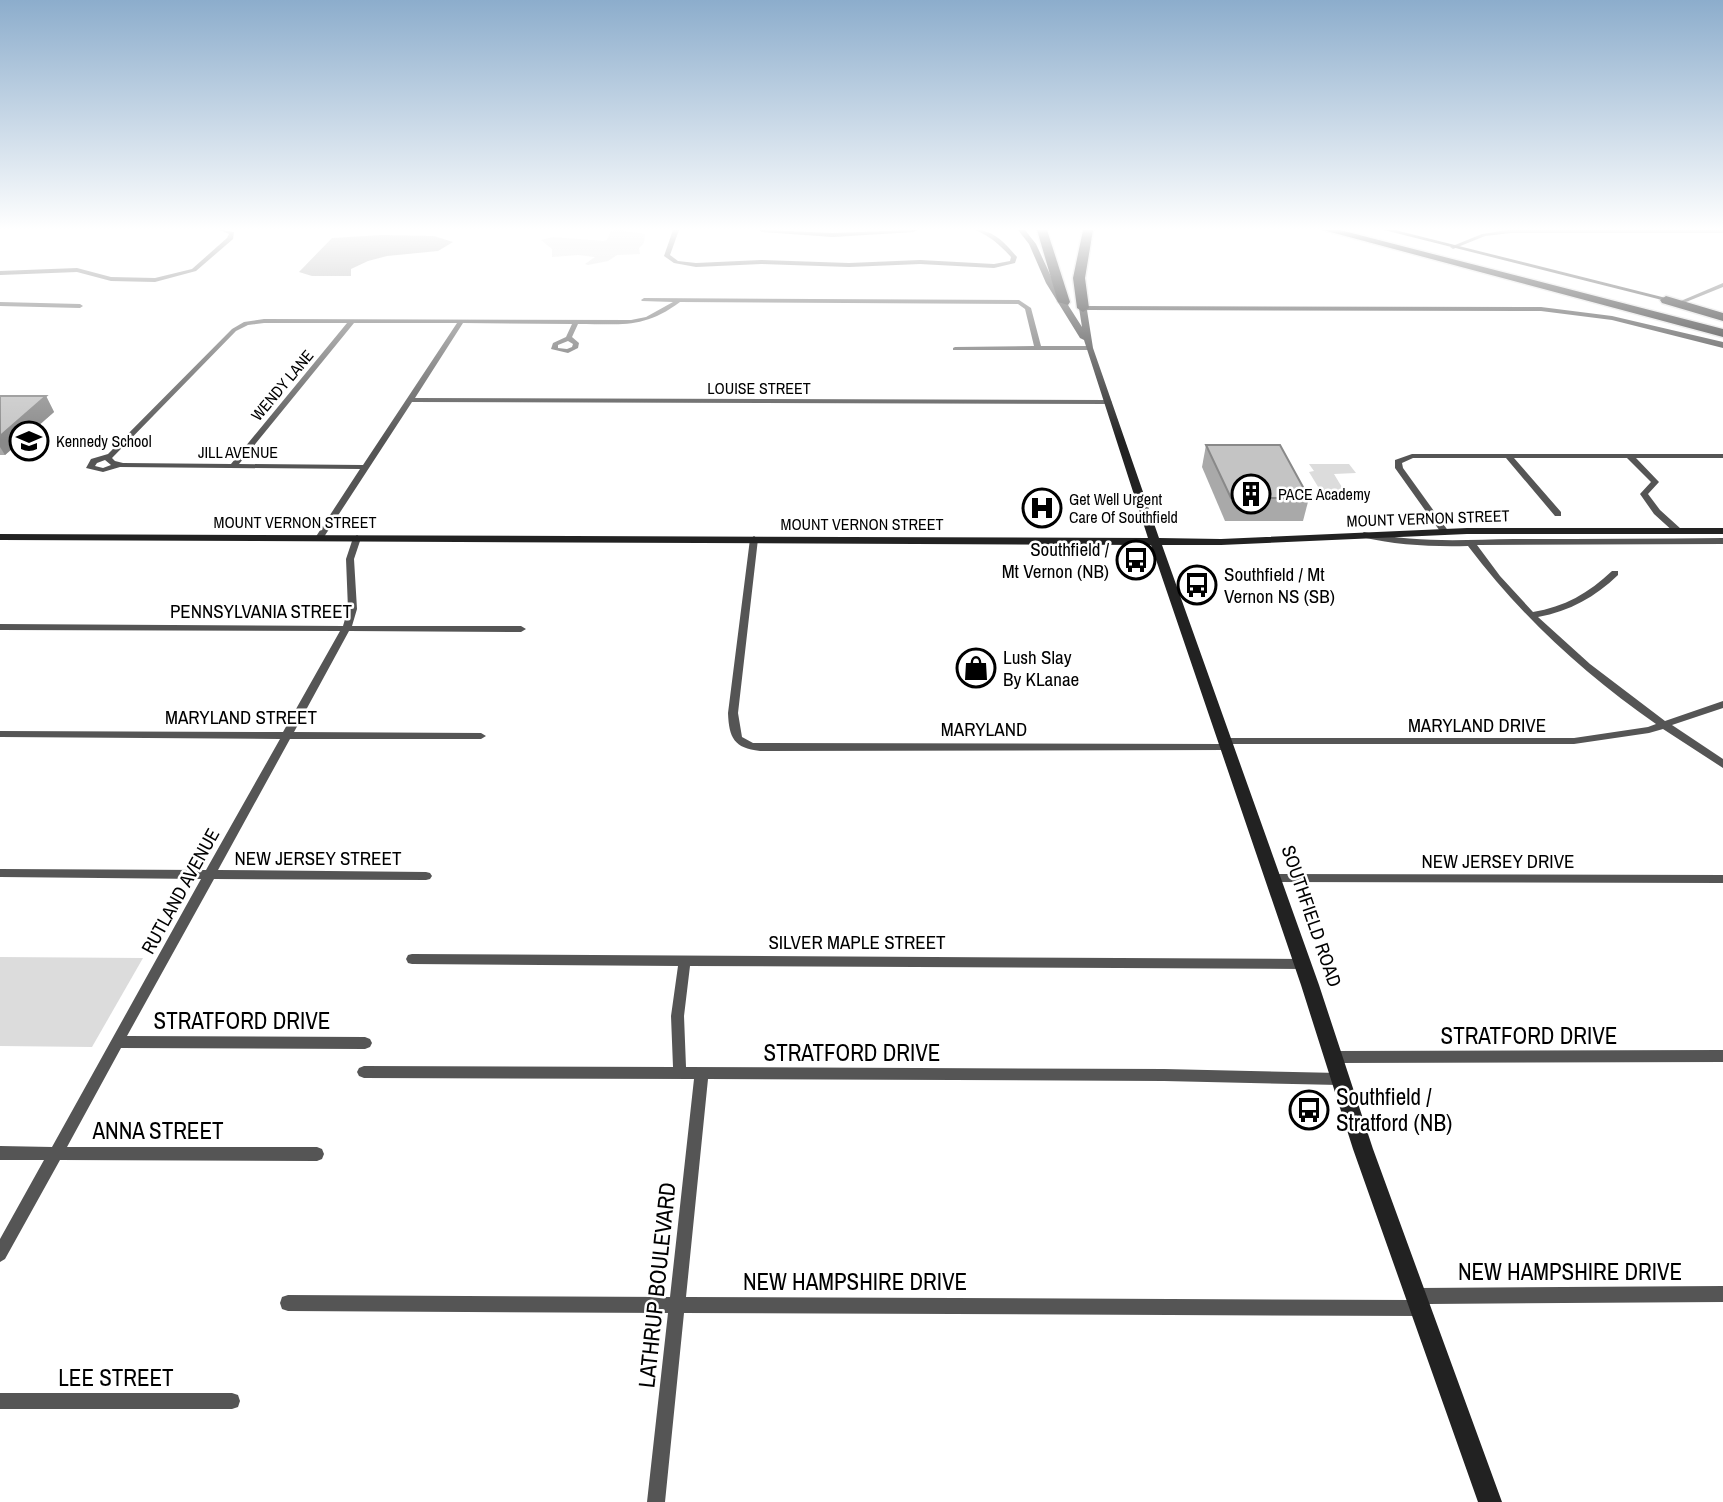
<svg xmlns="http://www.w3.org/2000/svg" width="1723" height="1502" viewBox="0 0 1723 1502" font-family="'Archivo Narrow',sans-serif">
	<rect width="100%" height="100%" fill="#fff"/>
	<g fill="#dcdcdc">
		<polygon points="619,230 645,234 644,243 639,248 640,254 617,255 608,261 588,265 585,264 595,257 578,255 552,257 552,249 541,240 553,237 604,241 607,240 611,231"/>
		<polygon points="1309,464 1349,464 1356,473 1334,474 1343,489 1341,490 1320,490 1309,472 1314,471"/>
		<polygon points="0,957 143,958 92,1047 0,1046"/>
	</g>
	<polygon fill="#a3a3a3" points="382,235 434,236 453,242 438,251 387,256 368,261 351,269 351,276 312,276 299,272 332,238"/>
	<g fill="none" stroke-linecap="round" stroke-linejoin="round">
		<defs>
			<g id="highway">
				<polygon points="1037,230 1047,230 1070,302 1068,305 1058,302"/>
				<polygon points="1083,230 1093,230 1085,278 1089,308 1083,312 1077,308 1073,278"/>
				<polygon points="1323,230 1340,230 1723,329 1723,337"/>
				<polygon points="1666,296 1723,313 1723,321 1662,303 1660,300"/>
			</g>
		</defs>
		<use href="#highway" stroke="#dbdbdb" stroke-width="3"/>
		<g fill="#555" fill-rule="evenodd">
			<polygon points="220,230 234,232 233,239 196,271 155,282 111,281 77,272 0,275 0,271 77,268 111,277 155,278 192,269 227,238 229,234"/>
			<path d="M673,230H679L670,255L678,261L696,263L761,260L849,263L920,260L994,264L1010,261L1011,257C1000,245 990,236 975,230C994,230 1005,243 1017,257L1015,263L994,268L920,264L849,267L761,264L696,267L674,263L664,256Z"/>
			<polygon points="759,230 833,233 917,230 914,232 833,237 762,232"/>
			<polygon points="1508,230 1723,230 1723,233 1511,233 1485,236 1453,249 1450,247 1482,234"/>
			<polygon points="1723,283 1723,287 1681,304 1676,303"/>
			<path d="M644,298L1019,300L1031,308L1041,346H1089L1092,348L1089,350H953V348L955,347L1034,346L1025,309L1018,304L680,302C644,329 621,324 578,324L572,337L579,343L578,348L568,353L551,349L553,343L566,337L572,324L463,323L415,398L1108,400L1112,402L1108,404L412,402L322,540L319,541L315,538L360,469L120,467L103,472L86,468L91,459L108,454L232,329L244,322L264,319L631,320L646,317L673,302L642,301L641,300ZM264,323H347L231,464L123,463L115,461L112,458L236,331L248,325ZM354,323H457L363,465L239,464ZM568,341L573,344L572,347L567,349L558,348V345ZM105,460L111,465L103,468L95,466L97,463Z"/>
			<polygon points="0,302 80,304 83,306 80,308 0,306"/>
			<polygon points="1412,454 1723,454 1723,458 1636,458 1659,482 1648,494 1660,510 1681,529 1681,533 1675,533 1654,514 1640,494 1651,482 1627,458 1514,458 1561,512 1561,516 1555,516 1506,458 1413,458 1402,463 1403,468 1449,532 1445,535 1442,534 1395,468 1395,460"/>
			<path d="M1364,532C1417,543 1460,540 1514,539C1583,539 1653,539 1723,538V544L1477,545L1500,576L1533,612C1564,607 1589,593 1612,571H1618V575C1595,597 1570,611 1538,617L1590,664L1665,721L1723,701V708L1672,725L1723,759V768L1663,729L1649,733L1574,744H1230L1232,747L1227,750L760,751C734,748 729,738 728,713L750,539L754,536L758,539L738,713L742,737L753,743L1222,744L1220,741L1225,738H1574L1648,727L1656,724C1584,674 1521,616 1468,546C1432,547 1396,545 1361,537L1360,535Z"/>
			<polygon points="357,535 361,538 354,559 357,609 352,626 521,626 526,629 521,632 349,631 294,732 481,733 486,736 481,739 290,739 218,870 426,872 430,873 432,876 430,879 426,880 214,879 127,1036 365,1037 370,1039 372,1043 370,1047 365,1049 121,1048 67,1147 317,1147 322,1149 324,1154 322,1159 317,1161 60,1160 5,1259 0,1262 0,1239 44,1160 0,1160 0,1146 52,1147 201,879 0,877 0,869 206,870 280,739 0,737 0,731 283,732 340,631 0,630 0,624 343,626 348,609 346,559 353,538"/>
			<polygon points="1273,874 1723,875 1723,883 1273,882 1269,881 1267,878 1269,875"/>
			<polygon points="412,954 1303,959 1307,960 1309,964 1307,968 1303,969 690,966 684,1016 686,1067 1164,1069 1339,1073 1344,1075 1346,1079 1344,1083 1339,1085 1164,1081 708,1079 686,1297 1412,1300 1410,1296 1412,1290 1418,1288 1723,1286 1723,1302 1428,1304 1430,1308 1428,1314 1422,1316 684,1313 665,1502 647,1502 668,1313 288,1311 282,1309 280,1303 282,1297 288,1295 670,1297 694,1079 364,1078 359,1076 357,1072 359,1068 364,1066 673,1067 671,1016 678,966 412,964 408,963 406,959 408,955"/>
			<polygon points="1723,1050 1723,1062 1335,1063 1330,1061 1328,1057 1330,1053 1335,1051"/>
			<polygon points="0,1393 232,1393 238,1395 240,1401 238,1407 232,1409 0,1409"/>
		</g>
		<g fill="#222" fill-rule="evenodd">
			<polygon points="1018,230 1025,230 1036,244 1054,283 1082,327 1079,308 1083,306 1541,307 1612,316 1723,342 1723,348 1612,320 1541,311 1087,310 1093,348 1159,538 1221,539 1467,528 1723,528 1723,534 1467,534 1221,545 1162,545 1319,985 1373,1149 1502,1502 1478,1502 1353,1149 1301,985 1151,545 0,540 0,534 1148,538 1084,340 1080,338 1046,283 1029,244"/>
			<polygon points="1384,230 1395,230 1682,302 1678,304"/>
		</g>
		<use href="#highway" fill="#000" fill-rule="evenodd"/>
	</g>
	<g fill="#a9a9a9">
		<polygon points="0,396 46,396 54,412 5,455 0,455"/>
		<polygon points="1206,445 1309,498 1303,521 1225,521 1202,467"/>
	</g>
	<polygon fill="#898989" points="46,396 54,412 5,455 0,447 0,436"/>
	<g fill="#c4c4c4" stroke="#898989" stroke-width="2">
		<polygon points="0,396 46,396 0,436"/>
		<polygon points="1206,445 1280,445 1309,498 1231,498"/>
	</g>
	<linearGradient id="sky" x2="0" y2="1"><stop stop-color="#8cadcc"/><stop offset="0.52" stop-color="#fff"/><stop offset="1" stop-color="#fff" stop-opacity="0"/></linearGradient>
	<rect width="1723" height="440" fill="url(#sky)"/>
	<defs>
		<symbol id="school-ring" viewBox="-11 -11 22 22"><circle r="9.5" fill="#fff" stroke="#000" stroke-width="1.5"/><path d="M0-5L7-2L0 1L-7-2ZM-4 1L0 2.5L4 1V4Q0 6-4 4Z" fill="#000"/></symbol>
		<symbol id="building-ring" viewBox="-11 -11 22 22"><circle r="9.5" fill="#fff" stroke="#000" stroke-width="1.5"/><path d="M-4-6H4V6H1V3H-1V6H-4ZM-2.5-4.3h1.7v1.8h-1.7ZM.8-4.3h1.7v1.8H.8ZM-2.5-1h1.7V.8h-1.7ZM.8-1h1.7V.8H.8Z" fill="#000"/></symbol>
		<symbol id="hospital-ring" viewBox="-11 -11 22 22"><circle r="9.5" fill="#fff" stroke="#000" stroke-width="1.5"/><path d="M-5-5h3v3.5h4V-5h3V5h-3V1.5h-4V5h-3Z" fill="#000"/></symbol>
		<symbol id="bus-ring" viewBox="-11 -11 22 22"><circle r="9.5" fill="#fff" stroke="#000" stroke-width="1.5"/><path d="M-5-6H5V4H4V6H2V4H-2V6H-4V4H-5ZM-3.5-4V0h7V-4ZM-3.5 1.2v1.5H-2V1.2ZM2 1.2v1.5H3.5V1.2Z" fill="#000"/></symbol>
		<symbol id="shop-ring" viewBox="-11 -11 22 22"><circle r="9.5" fill="#fff" stroke="#000" stroke-width="1.5"/><path d="M-5-2.5h2.3a2.7 3.5 0 0 1 5.4 0H5L5.5 6h-11ZM-1.5-2.5h3a1.5 2.3 0 0 0-3 0Z" fill="#000"/></symbol>
	</defs>
	<g fill-rule="evenodd">
		<use href="#school-ring" x="7" y="419" width="44" height="44"/>
		<use href="#building-ring" x="1229" y="472" width="44" height="44"/>
		<use href="#hospital-ring" x="1020" y="486" width="44" height="44"/>
		<use href="#bus-ring" x="1114" y="538" width="44" height="44"/>
		<use href="#bus-ring" x="1175" y="563" width="44" height="44"/>
		<use href="#shop-ring" x="954" y="646" width="44" height="44"/>
		<use href="#bus-ring" x="1287" y="1088" width="44" height="44"/>
	</g>
	<g text-anchor="middle" stroke-width="5" stroke-linejoin="round" paint-order="stroke">
		<g font-size="16" fill="#000" stroke="#fff">
			<text transform="translate(282 385) rotate(-50)" y="6">WENDY LANE</text>
			<text x="759" y="394">LOUISE STREET</text>
			<text x="238" y="458">JILL AVENUE</text>
			<text transform="translate(1428 518) rotate(-2)" y="6">MOUNT VERNON STREET</text>
			<text x="295" y="528">MOUNT VERNON STREET</text>
			<text x="862" y="530">MOUNT VERNON STREET</text>
		</g>
		<g font-size="16" fill="#000" stroke="#fff" text-anchor="start">
			<text x="56" y="447">Kennedy School</text>
			<text x="1278" y="500">PACE Academy</text>
			<text x="1069" y="505">Get Well Urgent<tspan x="1069" dy="18">Care Of Southfield</tspan></text>
		</g>
		<g font-size="19" fill="#000" stroke="#fff" text-anchor="start">
			<text x="1109" y="556" text-anchor="end">Southfield /<tspan x="1109" dy="22">Mt Vernon (NB)</tspan></text>
			<text x="1224" y="581">Southfield / Mt<tspan x="1224" dy="22">Vernon NS (SB)</tspan></text>
			<text x="1003" y="664">Lush Slay<tspan x="1003" dy="22">By KLanae</tspan></text>
		</g>
		<g font-size="19" fill="#000" stroke="#fff">
			<text x="261" y="618">PENNSYLVANIA STREET</text>
			<text x="241" y="724">MARYLAND STREET</text>
			<text x="1477" y="732">MARYLAND DRIVE</text>
			<text x="984" y="736">MARYLAND</text>
			<text x="318" y="865">NEW JERSEY STREET</text>
			<text x="1498" y="868">NEW JERSEY DRIVE</text>
			<text transform="translate(180 891) rotate(-61)" y="7">RUTLAND AVENUE</text>
			<text transform="translate(1312 916) rotate(71)" y="7">SOUTHFIELD ROAD</text>
			<text x="857" y="949">SILVER MAPLE STREET</text>
		</g>
		<g font-size="23" fill="#000" stroke="#fff">
			<text x="242" y="1029">STRATFORD DRIVE</text>
			<text x="1529" y="1044">STRATFORD DRIVE</text>
			<text x="852" y="1061">STRATFORD DRIVE</text>
			<text x="158" y="1139">ANNA STREET</text>
			<text x="1570" y="1280">NEW HAMPSHIRE DRIVE</text>
			<text x="855" y="1290">NEW HAMPSHIRE DRIVE</text>
			<text transform="translate(657 1285) rotate(-84)" y="8">LATHRUP BOULEVARD</text>
			<text x="116" y="1386">LEE STREET</text>
		</g>
		<g font-size="23" fill="#000" stroke="#fff" text-anchor="start">
			<text x="1336" y="1105">Southfield /<tspan x="1336" dy="26">Stratford (NB)</tspan></text>
		</g>
	</g>
</svg>
